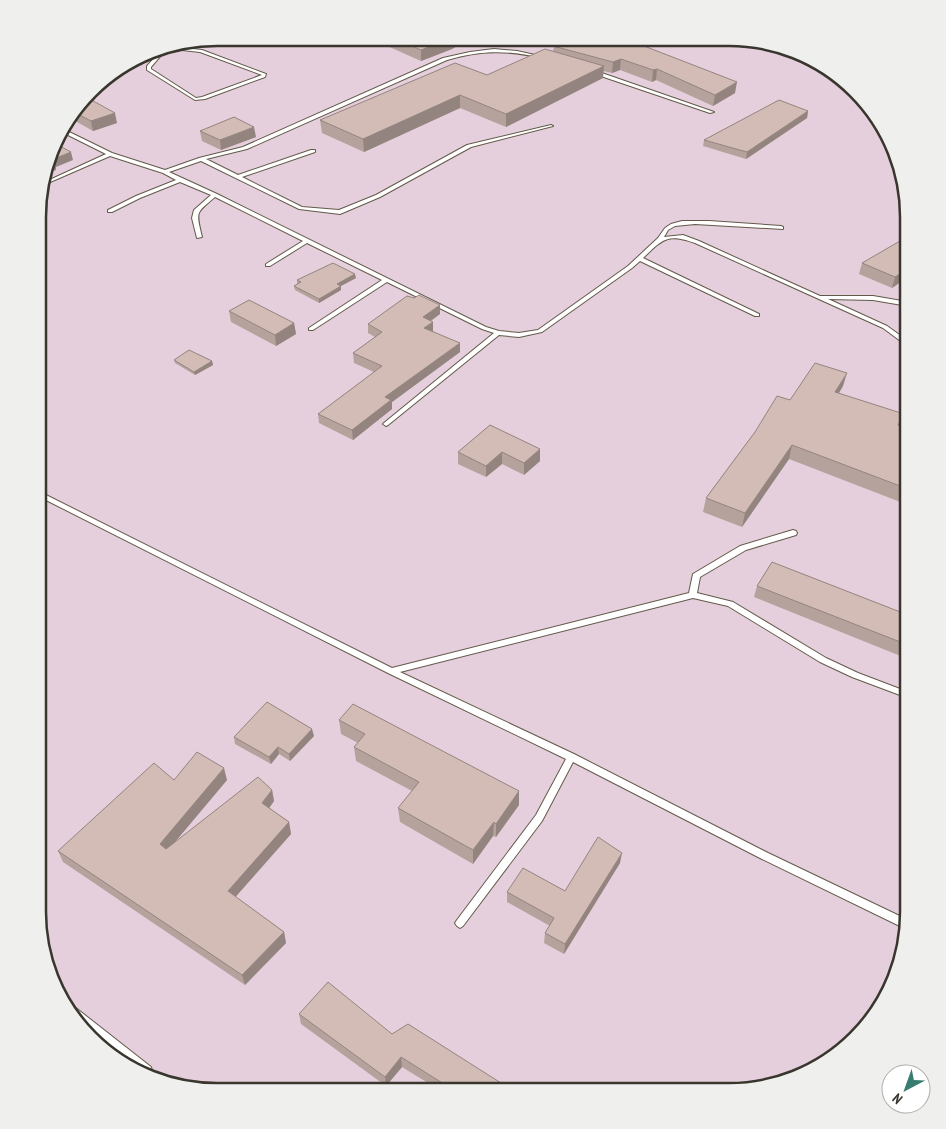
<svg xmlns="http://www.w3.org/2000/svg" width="946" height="1129" viewBox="0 0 946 1129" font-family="'PT Sans Narrow',sans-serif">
	<rect width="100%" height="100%" fill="#e8dfcb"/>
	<polygon fill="#e5cfdc" points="217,38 753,39 829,68 884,127 908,217 908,924 878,1012 819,1067 741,1091 205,1091 117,1061 62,1002 38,912 39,193 61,127 99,82 159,47"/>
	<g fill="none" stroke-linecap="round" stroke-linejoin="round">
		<defs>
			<g id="lane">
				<polygon points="176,44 184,48 202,50 266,74 265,77 205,99 195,100 147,70 147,66 165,46 169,46 151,67 151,69 196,98 202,97 262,75 200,52 182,50 172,45"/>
				<path d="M494,49L517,51L544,57L542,58C508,50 481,50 447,60L247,149L206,159L238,175L311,150H315V152L242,177L302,207L339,210L376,195L467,145L551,125L553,126L471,147L380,197L340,214L299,209L201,161L169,172L217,194L486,327L499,331L519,333L538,330L628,266L658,238L665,228L671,224L682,221H709L781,226L783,227V229L695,224L675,226L668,230L664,237L683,235L699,241L820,296H873L908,302V306L873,300L828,299L887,326L908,341V346L906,345L883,328L695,243C667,233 663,239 643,258L759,314V316H755L640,261L632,268L542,332L519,337L499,335L388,425L386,426L383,424L384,423L494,333L482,329L387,282L313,330H309V328L382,280L307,243L270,266H266V264L303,241L215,197C195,214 196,211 202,237L197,238L192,218L194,210L211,195L180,182L140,198L112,212H108V210L136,196L176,180L163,173L110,156L41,186L43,183L106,154L60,131L61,128L112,153L165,170L199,158L243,147L443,58L470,52Z"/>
				<polygon points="592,71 596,71 714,112 710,113 592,73"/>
				<polygon points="38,491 392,668 689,593 693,574 740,546 793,530 796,531 797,533 796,535 746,550 700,577 697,593 733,602 826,658 858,673 908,692 908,698 852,677 820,662 728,606 693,598 400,672 574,754 768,853 908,920 906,929 762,859 573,762 542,821 463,926 460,928 457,926 455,923 457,920 536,815 566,759 388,673 38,496"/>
				<polygon points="68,1004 72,1005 151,1067 152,1071 152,1073 133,1067 92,1035 65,1005"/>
			</g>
		</defs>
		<use href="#lane" stroke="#625a49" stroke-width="2"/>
		<use href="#lane" fill="#fff" fill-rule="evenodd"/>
	</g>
	<g fill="#b5a29d">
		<polygon points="385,38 471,38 452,49 421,61 385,45"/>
		<polygon points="535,38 611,39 735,93 713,106 656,80 652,82 620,70 612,73 603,71 603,78 506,127 460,108 364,152 322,133 320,120 487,75 553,52 554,46"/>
		<polygon points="86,97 117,123 93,131 70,118"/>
		<polygon points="808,111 807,118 746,159 703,146 704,140"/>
		<polygon points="200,131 256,137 221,150 202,141"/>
		<polygon points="908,242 908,277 892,288 859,274 862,263"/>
		<polygon points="356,278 341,286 341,290 319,303 295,290 294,286 298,284 297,284 297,280"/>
		<polygon points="229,311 294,323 296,334 276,346 231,322"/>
		<polygon points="440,314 431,321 433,331 460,352 392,402 392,409 353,440 319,423 318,414 374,372 354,363 353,353 375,337 368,333 368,324"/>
		<polygon points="174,360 212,361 213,365 195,375 175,363"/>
		<polygon points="843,386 839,393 900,425 908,428 908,505 789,459 742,527 703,512 706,498 755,432 790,400"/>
		<polygon points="490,425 540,461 524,475 502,464 486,477 458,464 458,452"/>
		<polygon points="757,586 908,615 908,659 754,597"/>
		<polygon points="339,720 519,791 519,805 496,837 493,836 473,864 400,822 398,808 412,791 356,761 354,747 358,743 341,734"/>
		<polygon points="314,736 290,761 279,754 271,764 235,744 234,737"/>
		<polygon points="174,780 227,780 175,842 272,790 274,801 269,808 289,822 291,834 235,897 284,932 286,943 245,985 63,862 58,851"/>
		<polygon points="620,863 564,954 544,943 545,933 550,926 507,902 507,892 565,891"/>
		<polygon points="299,1014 392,1034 501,1091 441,1091 402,1067 386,1086 301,1024"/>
	</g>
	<g fill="#94847f">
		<polygon points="451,38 471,38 452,49 421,61 421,50"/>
		<polygon points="621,59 620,70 612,73 613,62"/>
		<polygon points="604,66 603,78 506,127 506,114"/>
		<polygon points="657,69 656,80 652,82 653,70"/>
		<polygon points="737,82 735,93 713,106 715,95"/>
		<polygon points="460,95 460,108 364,152 363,139"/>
		<polygon points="808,111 807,118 746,159 747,152"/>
		<polygon points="115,113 117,123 93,131 91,121"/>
		<polygon points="254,127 256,137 221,150 220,140"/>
		<polygon points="71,152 73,160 56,167 56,170 45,174 51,160"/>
		<polygon points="908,269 908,277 892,288 895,277"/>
		<polygon points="355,274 356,278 337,288 337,284"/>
		<polygon points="341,286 341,290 319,303 319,299"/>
		<polygon points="440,305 440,314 423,326 423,317"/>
		<polygon points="433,322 433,331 425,337 424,328"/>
		<polygon points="294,323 296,334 276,346 275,335"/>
		<polygon points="460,343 460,352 392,402 392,409 353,440 352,430 385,397"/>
		<polygon points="212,361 213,365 195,375 194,372"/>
		<polygon points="847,373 843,386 831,406 835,392"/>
		<polygon points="904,414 899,427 898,425"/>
		<polygon points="792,445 789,459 742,527 745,513"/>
		<polygon points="540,449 540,461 524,475 524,463"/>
		<polygon points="502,452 502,464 486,477 486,466"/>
		<polygon points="312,729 314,736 290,761 289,754"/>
		<polygon points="278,747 279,754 271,764 269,757"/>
		<polygon points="224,768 227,780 164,855 160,844"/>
		<polygon points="272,790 274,801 265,814 262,803"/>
		<polygon points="519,791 519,805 496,837 496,824"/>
		<polygon points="289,822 291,834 231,902 228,891"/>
		<polygon points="494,822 493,836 473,864 473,850"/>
		<polygon points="622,853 620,863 564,954 565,944"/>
		<polygon points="284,932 286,943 245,985 242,975"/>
		<polygon points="401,1057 402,1067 386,1086 385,1077"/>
		<polygon points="501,1083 501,1091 496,1091"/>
	</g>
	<g fill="#d3bcb6" stroke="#94847f">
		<polygon points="394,38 451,38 421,50"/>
		<polygon points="563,39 626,39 737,82 715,95 657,69 653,70 621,59 613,62 553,46 567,40"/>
		<polygon points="545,49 604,66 506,114 460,95 363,139 320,120 455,63 487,75"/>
		<polygon points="86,97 115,113 91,121 74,112"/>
		<polygon points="779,100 808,111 747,152 704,140"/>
		<polygon points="234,117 254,127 220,140 200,131"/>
		<polygon points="56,144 71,152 51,160 54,162 49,164"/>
		<polygon points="900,241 908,242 908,269 895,277 862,263"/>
		<polygon points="333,263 355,274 337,284 341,286 319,299 294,286 301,282 297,280"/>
		<polygon points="419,295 440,305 423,317 433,322 424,328 460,343 385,397 391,400 352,430 318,414 382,366 353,353 382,332 368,324 407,296 414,298"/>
		<polygon points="249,300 294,323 275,335 229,311"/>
		<polygon points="189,350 212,361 194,372 174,360"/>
		<polygon points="815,363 847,373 835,392 904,414 898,425 908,428 908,489 792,445 745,513 706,498 755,432 777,396 790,400"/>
		<polygon points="490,425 540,449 524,463 502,452 486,466 458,452"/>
		<polygon points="772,562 908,615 908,645 757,586"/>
		<polygon points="267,702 312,729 289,754 278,747 269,757 234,737"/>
		<polygon points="353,704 519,791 496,824 494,822 473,850 398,808 419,782 354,747 365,734 339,720"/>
		<polygon points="197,752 224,768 160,844 166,849 258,777 272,790 262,803 289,822 228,891 284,932 242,975 58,851 154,763 174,780"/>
		<polygon points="598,837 622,853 565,944 545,933 554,918 507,892 523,868 565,891"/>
		<polygon points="328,982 392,1034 408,1024 501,1083 496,1091 455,1091 401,1057 385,1077 299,1014"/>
	</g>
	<path d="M0 0H946V1129H0ZM217 46H729A171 171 0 0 1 900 217V912A171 171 0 0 1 729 1083H217A171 171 0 0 1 46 912V217A171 171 0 0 1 217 46Z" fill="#efefee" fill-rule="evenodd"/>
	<path fill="none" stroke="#39362e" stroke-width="2.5" d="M217 46H729A171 171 0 0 1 900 217V912A171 171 0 0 1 729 1083H217A171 171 0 0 1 46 912V217A171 171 0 0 1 217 46Z"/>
	<g transform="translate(906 1089) rotate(221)"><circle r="24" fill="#ffffff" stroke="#b0afab"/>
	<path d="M0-4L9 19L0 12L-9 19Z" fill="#397d71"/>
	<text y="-8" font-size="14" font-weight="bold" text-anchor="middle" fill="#39362e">N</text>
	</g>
</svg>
